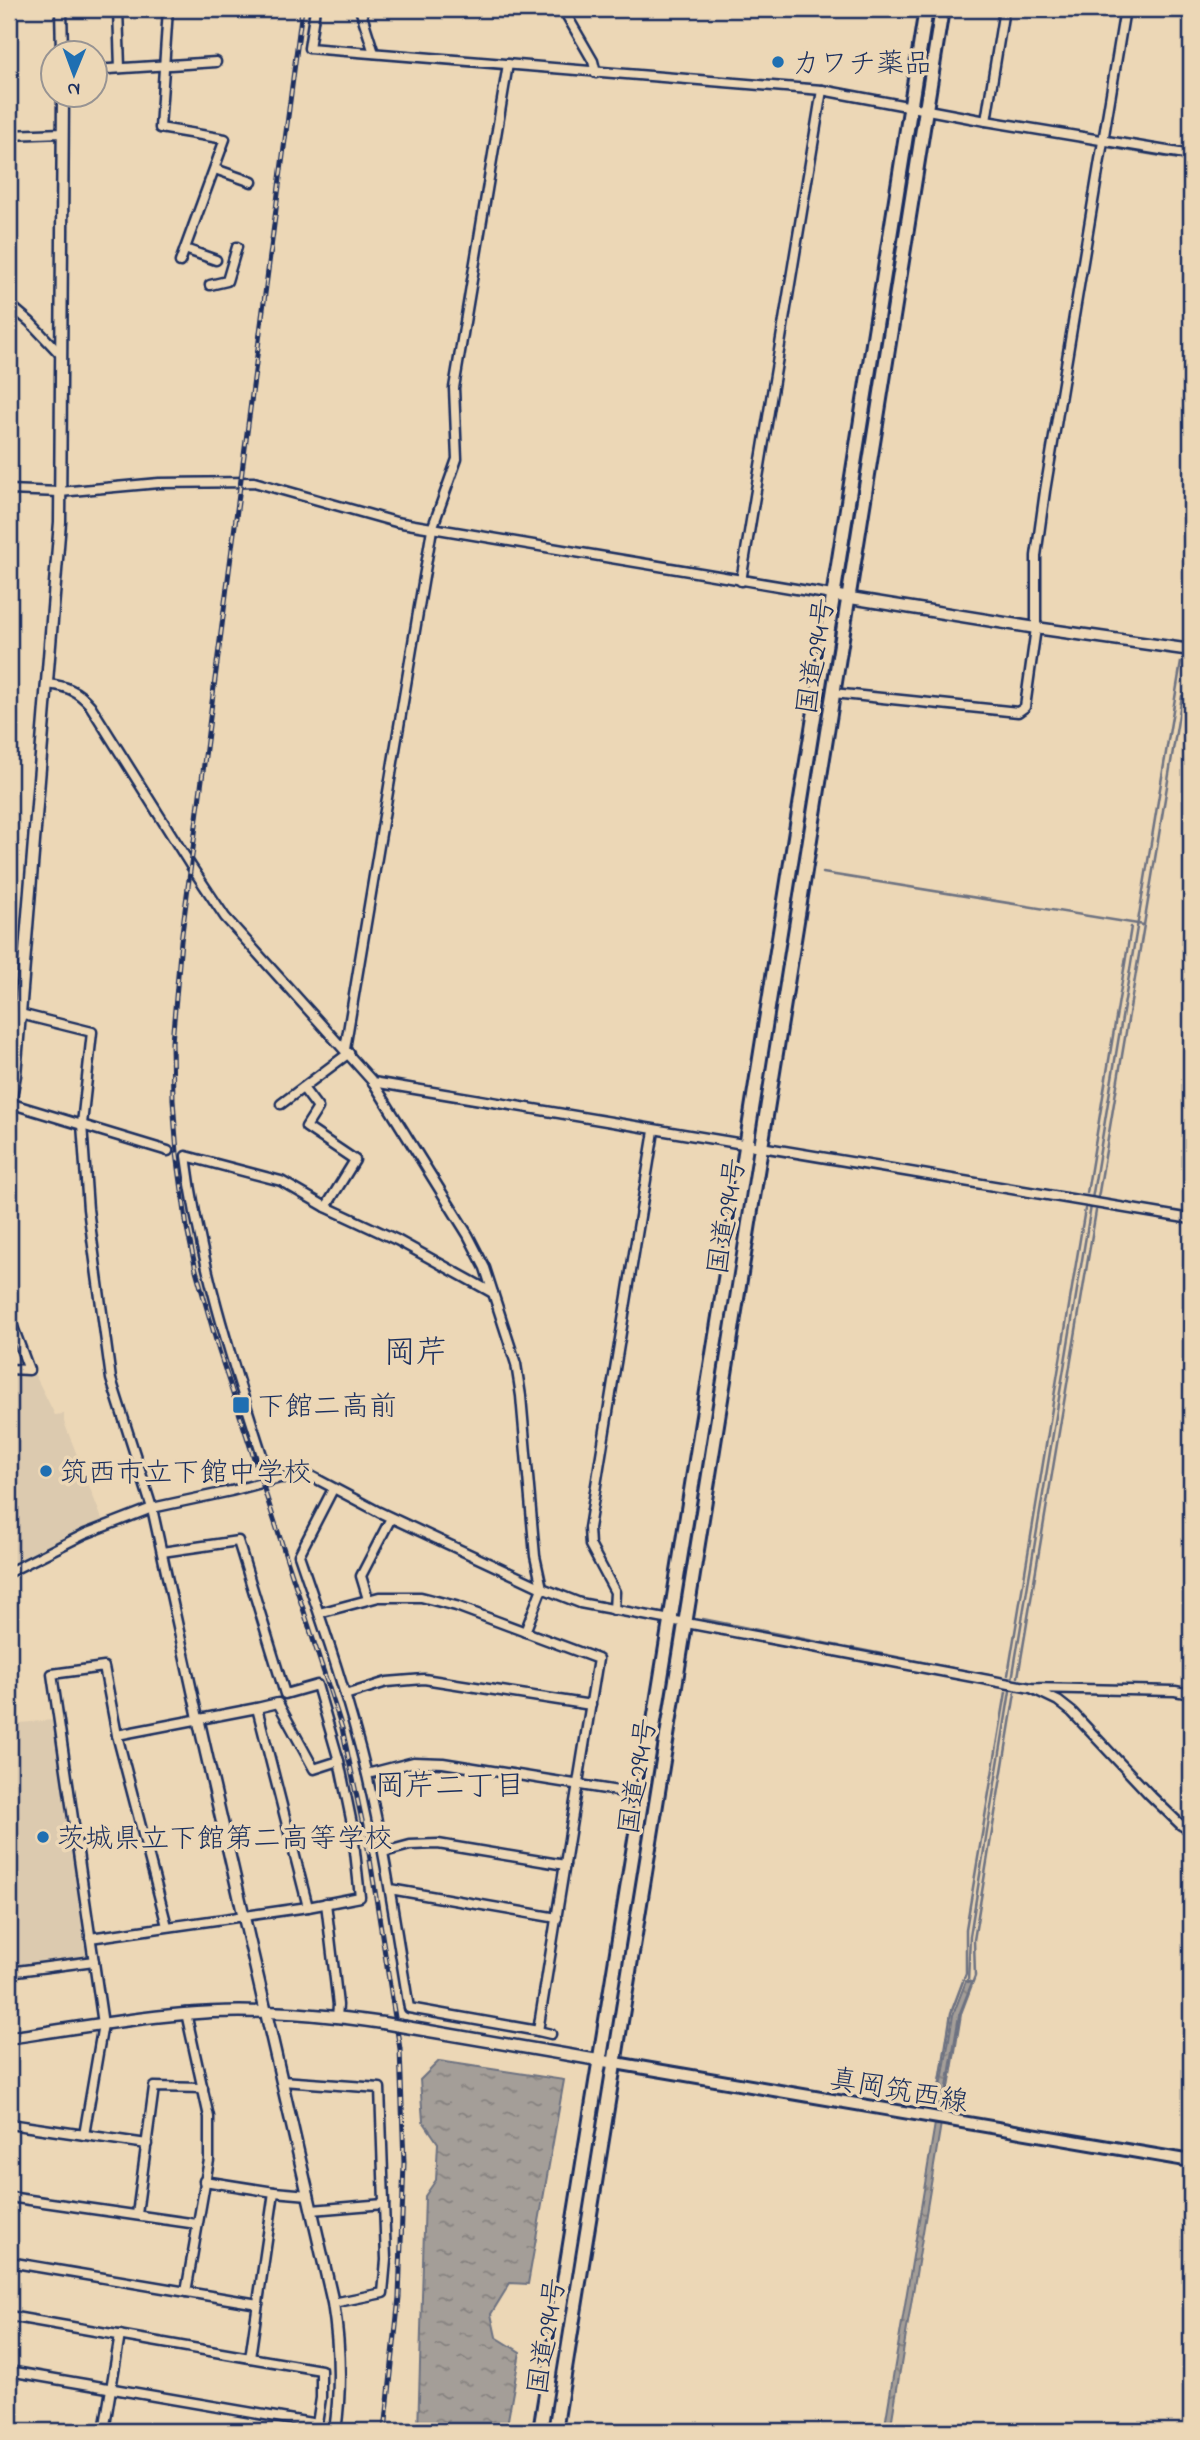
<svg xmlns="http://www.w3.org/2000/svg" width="1200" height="2440" viewBox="0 0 1200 2440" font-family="'Indie Flower','Klee One',sans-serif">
	<defs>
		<pattern id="water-ripples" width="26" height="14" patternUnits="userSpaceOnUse" patternTransform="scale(1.75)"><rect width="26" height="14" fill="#a49e98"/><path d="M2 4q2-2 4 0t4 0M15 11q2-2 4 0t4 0" fill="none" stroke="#85817f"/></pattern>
	</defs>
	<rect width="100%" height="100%" fill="#ecd7b6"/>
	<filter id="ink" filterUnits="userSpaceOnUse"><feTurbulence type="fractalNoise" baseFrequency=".0143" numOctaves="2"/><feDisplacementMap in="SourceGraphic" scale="14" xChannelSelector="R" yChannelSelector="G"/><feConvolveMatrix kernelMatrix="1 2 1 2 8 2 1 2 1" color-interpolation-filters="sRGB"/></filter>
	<g filter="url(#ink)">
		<g fill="#dccaaf">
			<polygon points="9,1374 35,1375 55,1415 64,1414 64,1422 102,1519 106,1521 81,1531 9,1568"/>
			<polygon points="64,1719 88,1950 85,1957 9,1966 9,1724"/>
		</g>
		<g fill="url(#water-ripples)" stroke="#6d7281" stroke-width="2">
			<polygon points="966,1981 972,1982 959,2015 890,2431 884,2431 953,2015"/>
			<polygon points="439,2061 564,2080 528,2284 510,2283 491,2314 496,2337 520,2352 506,2431 418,2431 425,2196 436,2180 438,2143 423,2121 420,2080"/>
		</g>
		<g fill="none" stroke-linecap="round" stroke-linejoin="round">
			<g stroke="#6d7281" stroke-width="2.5">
				<polyline points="1107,147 1191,161"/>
				<polyline points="1187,632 1191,603"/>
				<polyline points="823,873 1144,925 1182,696 1191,698"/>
				<polyline points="1087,1193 1131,927"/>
				<polyline points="1098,1198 1144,925"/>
				<polyline points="1092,1199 1181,662"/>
				<polyline points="703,1619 839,1646"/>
				<polyline points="852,1648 1012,1680 1091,1206"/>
				<polyline points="1008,1675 1085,1209"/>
				<polyline points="1018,1677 1096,1211"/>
				<polyline points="968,1982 970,1936 1010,1691"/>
				<polyline points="937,2101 951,2013 966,1973 966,1929 1006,1692"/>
				<polyline points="946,2105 961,2013 975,1976 974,1940 1015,1693"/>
			</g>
			<defs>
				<g id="minor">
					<polyline points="118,9 120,68"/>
					<polyline points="168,9 160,128 225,139 180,262"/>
					<polyline points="315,9 309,48 822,90 986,121 1191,155"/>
					<polyline points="360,9 374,53"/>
					<polyline points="563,9 593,61 596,73"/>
					<polyline points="94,70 216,62"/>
					<polyline points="986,121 1004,9"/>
					<polyline points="9,135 63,133"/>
					<polyline points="215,169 252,182"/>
					<polyline points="185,249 216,260"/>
					<polyline points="210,285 227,281 237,247"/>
					<polyline points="9,304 30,322 61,355"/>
					<polyline points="9,490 60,492 159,483 254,482 396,522 832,595"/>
					<polyline points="741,581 822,90"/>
					<path d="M47,684C66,686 77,690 90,705L191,866L225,917L373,1082L468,1235L485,1268L516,1364L521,1396L535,1556L542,1588L525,1632"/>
					<polyline points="833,693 1018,712 1025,707 1036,628 1036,556 1045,491 1125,9"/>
					<polyline points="20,1014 92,1032 82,1124 88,1209 111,1379 152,1508 198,1718"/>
					<polyline points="345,1049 432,529 457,459 454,388 508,64"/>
					<path d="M373,1082C645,1129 918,1173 1191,1219"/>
					<polyline points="303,1088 318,1108 306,1127 355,1160 326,1207"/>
					<polyline points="9,1103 168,1151"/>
					<polyline points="281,1104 349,1053"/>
					<polyline points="9,1316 29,1370 9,1369"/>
					<path d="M270,1480C236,1374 200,1268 186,1156L281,1181L326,1207L397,1240L493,1293"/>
					<polyline points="9,1572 85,1534 152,1508 231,1491 280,1478 311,1476 379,1512 542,1588 580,1603 1031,1688 1175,1691 1191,1694"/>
					<polyline points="368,1599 361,1576 391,1518"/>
					<polyline points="614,1610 615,1592 590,1545 589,1528 654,1131"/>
					<path d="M319,1613L379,1597H421L456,1606L598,1659L538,2031L409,2008C396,1930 385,1852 367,1775C349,1700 324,1628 299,1555L333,1489"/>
					<polyline points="1033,1689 1058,1701 1072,1712 1150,1795 1181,1825 1191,1831"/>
					<polyline points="345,1695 387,1682 424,1679 591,1705"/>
					<polyline points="257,1708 278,1703 314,1769 339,1761"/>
					<polyline points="117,1735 167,1926"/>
					<polyline points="367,1774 414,1762 443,1763 643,1795"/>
					<polyline points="384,1852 410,1845 438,1844 565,1865"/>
					<polyline points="390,1889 557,1918"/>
					<polyline points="326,1903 338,2005 337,2017"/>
					<polyline points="90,1938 308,1907 360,1897 352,1824 339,1761 317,1685 285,1694 238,1541 162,1552"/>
					<polyline points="9,1972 94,1961"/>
					<polyline points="186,2013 209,2117 209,2160 186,2292"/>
					<polyline points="538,2031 551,2034"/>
					<polyline points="282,2081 380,2088 386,2260 383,2293 333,2303"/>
					<polyline points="9,2124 147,2144"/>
					<polyline points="84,2135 103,2024 52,1674 104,1667 117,1735 257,1708 308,1907"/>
					<polyline points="204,2181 274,2192 309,2195"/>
					<polyline points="9,2197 197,2224"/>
					<polyline points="312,2210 384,2204"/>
					<polyline points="137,2214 154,2087 203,2088"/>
					<polyline points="9,2262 258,2304"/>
					<polyline points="9,2316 250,2358 274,2192"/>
					<polyline points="9,2371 317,2424 321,2398 321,2370 250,2358"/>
					<polyline points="104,2431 120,2335"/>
				</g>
				<g id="tertiary">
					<polyline points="61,9 62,52"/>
					<polyline points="832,595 1036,628 1191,650"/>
					<polyline points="9,1107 15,1075 60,522 63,94"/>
					<path d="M198,1718L333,2303C340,2346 341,2389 335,2431"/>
					<polyline points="406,2027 598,2060"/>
					<path d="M9,2038C67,2029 126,2019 184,2014C247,2008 321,2014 383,2023"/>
				</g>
				<polyline id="secondary" points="598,2060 1191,2161"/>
				<g id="trunk">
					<polyline points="540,2431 730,1248 926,9"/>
					<polyline points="555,2431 700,1531 942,9"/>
				</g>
			</defs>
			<use href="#minor" stroke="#1b2f5e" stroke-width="13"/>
			<use href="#tertiary" stroke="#1b2f5e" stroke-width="15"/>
			<use href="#secondary" stroke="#1b2f5e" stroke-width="16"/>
			<use href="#trunk" stroke="#1b2f5e" stroke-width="18"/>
			<use href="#minor" stroke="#ecd7b6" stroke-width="8"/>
			<use href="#tertiary" stroke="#ecd7b6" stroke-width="10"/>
			<use href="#secondary" stroke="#ecd7b6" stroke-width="10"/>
			<use href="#trunk" stroke="#ecd7b6" stroke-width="12"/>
			<defs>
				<polyline id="rail" points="302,9 181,941 172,1042 173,1100 177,1153 187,1228 196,1270 219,1351 342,1728 369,1853 400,2049 404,2163 399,2297 385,2431"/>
			</defs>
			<use href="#rail" stroke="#1b2f5e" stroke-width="5"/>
			<use href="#rail" stroke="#ecd7b6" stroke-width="2.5" stroke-dasharray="8" stroke-linecap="butt"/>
			<defs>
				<polyline id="tertiary-bridge" points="383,2023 406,2027"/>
			</defs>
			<use href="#tertiary-bridge" stroke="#1b2f5e" stroke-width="15" stroke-linecap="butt"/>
			<use href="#tertiary-bridge" stroke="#ecd7b6" stroke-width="10"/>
		</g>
	</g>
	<g fill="#1f6fb2" stroke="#ecd7b6" stroke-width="2.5">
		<circle cx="778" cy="62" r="7"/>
		<rect x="232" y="1396" width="18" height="18" rx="3.5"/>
		<circle cx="46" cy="1471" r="7"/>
		<circle cx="43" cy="1837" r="7"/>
	</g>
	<g text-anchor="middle" stroke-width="7" stroke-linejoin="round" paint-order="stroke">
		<g font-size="28" fill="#1b2f5e" stroke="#ecd7b6" text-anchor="start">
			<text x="792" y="72">カワチ薬品</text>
			<text x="257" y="1415">下館二高前</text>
			<text x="60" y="1481">筑西市立下館中学校</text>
			<text x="57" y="1847">茨城県立下館第二高等学校</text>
		</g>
		<g font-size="28" fill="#1b2f5e" stroke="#ecd7b6">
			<text transform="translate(814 656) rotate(-81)" y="10">国道294号</text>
			<text transform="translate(725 1216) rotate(-81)" y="10">国道294号</text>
			<text transform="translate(636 1776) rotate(-81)" y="10">国道294号</text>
			<text transform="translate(899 2089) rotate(10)" y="10">真岡筑西線</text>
			<text transform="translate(545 2336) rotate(-81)" y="10">国道294号</text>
		</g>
		<g font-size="30" fill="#1b2f5e" stroke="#ecd7b6">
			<text x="450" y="1795">岡芹二丁目</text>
		</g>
		<g font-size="32" fill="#1b2f5e" stroke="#ecd7b6">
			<text x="416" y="1362">岡芹</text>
		</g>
	</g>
	<rect width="1200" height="2440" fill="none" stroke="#ecd7b6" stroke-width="35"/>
	<rect x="18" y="18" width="1165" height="2405" fill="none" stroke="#1b2f5e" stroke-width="2.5" filter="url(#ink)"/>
	<g transform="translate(74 74) rotate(181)"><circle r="33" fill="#ecd7b6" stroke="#989493" stroke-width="2"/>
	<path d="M0-5L12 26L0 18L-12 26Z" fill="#1f6fb2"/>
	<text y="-10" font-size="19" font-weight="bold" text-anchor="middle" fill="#1b2f5e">N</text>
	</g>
</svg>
